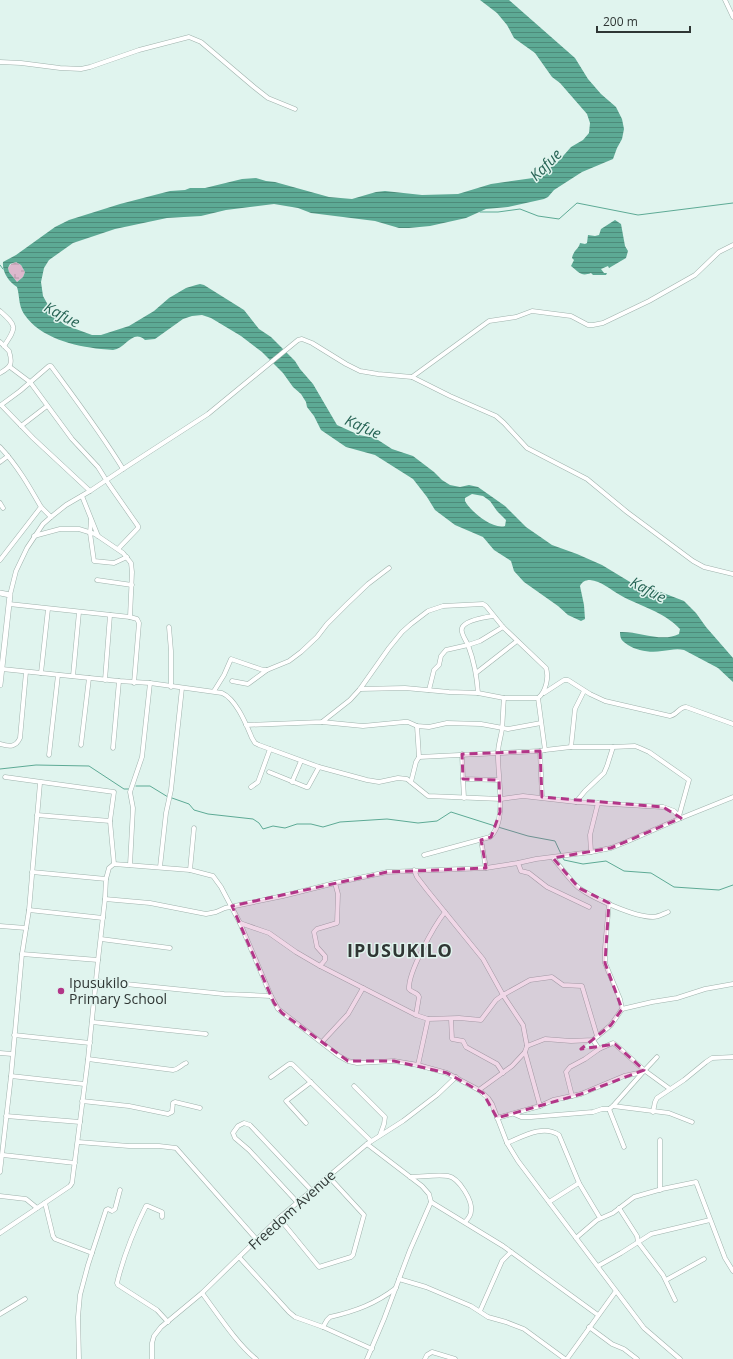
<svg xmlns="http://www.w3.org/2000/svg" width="733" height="1359" viewBox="0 0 733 1359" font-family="'Open Sans',sans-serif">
	<defs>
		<pattern id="wetland-marsh" width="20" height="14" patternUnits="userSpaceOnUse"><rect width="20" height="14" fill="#ddb8cd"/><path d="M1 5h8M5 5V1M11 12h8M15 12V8" fill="none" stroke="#b496a7"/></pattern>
		<pattern id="water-rules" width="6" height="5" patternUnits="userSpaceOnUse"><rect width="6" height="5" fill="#5daa95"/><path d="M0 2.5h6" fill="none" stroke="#4d8b7a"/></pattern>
	</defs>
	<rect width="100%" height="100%" fill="#e0f4ee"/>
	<polygon fill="url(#wetland-marsh)" points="16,262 21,265 25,272 23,277 17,282 9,272 8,268 11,264"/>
	<g fill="url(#water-rules)" fill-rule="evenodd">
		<path d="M480,0H509L575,58L588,79L601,94L616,107L622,119L624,129L622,139L617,148L613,159L582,172L554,190L548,197L544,199L508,207L486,209L466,218L430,226L409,228H399L375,221L311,213L298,208L274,204L226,210L201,216L167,218L115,229L73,243L49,260L44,268L41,282L43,296L54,316L65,325L92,335H101L129,326L154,311L169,298L186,288L196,285L200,284L204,285L244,310L259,329L271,337L295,361L300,369L313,384L337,425L359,435L375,438L392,449L413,456L434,472L442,480L450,485L460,487L469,485L478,487L505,506L526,527L552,545L577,554L602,565L635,585L658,591L684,601L696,613L706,627L733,658V682L718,668L684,650C677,648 670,650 662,651C651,653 637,651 628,645C622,641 620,639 620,632C639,631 662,643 679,634L680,629C663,611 641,607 620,595C611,590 601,581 590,580C585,580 582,582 580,586L584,605L585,619L581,621L568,615L558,606L524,582L514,571L511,561L494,550L483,537L455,525L435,510L427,497L413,479L375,455L346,447L321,430L314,416L307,407L306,402L301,394L293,387L283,373L262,352L241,336L211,318L202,315L192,316L183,319L155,339L145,340C132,329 127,348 113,350C110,350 105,349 101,349C74,346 40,338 24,314C18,304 20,297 17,287C9,282 2,272 3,262L16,255L55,227L69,220L120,204L170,191L185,190L190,188H205L242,179L256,178L266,181L275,182L329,197L352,199L376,192L385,191L422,195L458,194L491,184L533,178L541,174L557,163L571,147L583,140L589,133L590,123L587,114L560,83L552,77L535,53L514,38L507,25L497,13ZM16,262L21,265L25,272L23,277L17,282L9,272L8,268L10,264ZM472,494L483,496L490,501L497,511L506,520L505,526C493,530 470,511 465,501V498Z"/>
		<path d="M615,220L621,224L625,246L628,251L626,258L609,268L608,266L601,269L604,273H607L606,275H593L591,273C581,277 579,272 571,266L574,260L572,258C574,249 579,249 580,243L585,244L587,243L588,235L595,236L599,235L601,229Z"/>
	</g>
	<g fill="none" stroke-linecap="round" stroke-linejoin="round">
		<g stroke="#5daa95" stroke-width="1">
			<polyline points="480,212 498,212 520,209 538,216 559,219 577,203 638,215 733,203"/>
			<polyline points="0,265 3,269"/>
			<polyline points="0,769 36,765 89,766 124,789 129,789"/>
			<polyline points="136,786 150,786 168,797"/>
			<polyline points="172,798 189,804 194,810 208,814 253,819 259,823 263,829 273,826 285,828 297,824 311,824 323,827 340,822 387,819 418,823 437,821 451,812 495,826"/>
			<polyline points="498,827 528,836 555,841 561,854"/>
			<polyline points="563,858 564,860 583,864 606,861 624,871 651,873 674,887 719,890 733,885"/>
		</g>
		<defs>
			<g id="minor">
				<polyline points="725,0 733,17"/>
				<polyline points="0,62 21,63 60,68 81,69 90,67 139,50 189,37 201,42 254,87 268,98 295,109"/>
				<path d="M0,311C17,326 17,327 4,346"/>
				<path d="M0,342L9,351C13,364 11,367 0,373"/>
				<polyline points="10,367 30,382 72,439 98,467 108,483 138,526 138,528 118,549"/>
				<polyline points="412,377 450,396 496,416 504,423 527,448 587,479 627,512 693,561 704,567 733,574"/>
				<polyline points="21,426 47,406"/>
				<path d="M0,447C17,465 29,486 41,507L0,560"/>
				<polyline points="0,462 8,456"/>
				<path d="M90,491L33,438L1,405L20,391L49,366H51C76,400 101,433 123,469"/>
				<polyline points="82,496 98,536"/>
				<polyline points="0,503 3,508"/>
				<polyline points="41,507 51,517"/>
				<polyline points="91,520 90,533 94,561 114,563 127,557"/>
				<polyline points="34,536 60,529 79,529 95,534 123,553 131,563 132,572 130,617"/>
				<polyline points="97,580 132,585"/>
				<polyline points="10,595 16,571 27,548 43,524 51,517 66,505 90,491 123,469 208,414 298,340 302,339 312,343 346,364 360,371 378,374 412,377 489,321 516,317 532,311 571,316 588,325 593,325 603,323 649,301 695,275 719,252 733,245"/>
				<polyline points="9,604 130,617 137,619 139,623 134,683"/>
				<polyline points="169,627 171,651 171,687"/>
				<path d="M2,669L119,681L150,683L222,693C236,699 246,724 252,738L255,743L259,745L319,767L367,780L379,782L398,778L407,779L428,796L501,799L523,796L576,802L663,807L674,811L681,818"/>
				<polyline points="41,673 48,609"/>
				<polyline points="476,673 517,641"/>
				<polyline points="73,676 79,612"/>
				<polyline points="105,680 110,615"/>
				<polyline points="232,681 248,684 267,670"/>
				<polyline points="360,689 405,688 449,692 478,693 504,698 538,698"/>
				<polyline points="429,690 434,670 439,665 441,656 446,650 468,645 480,641 503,627"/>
				<polyline points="214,691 224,675 231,659 263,670 267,670 289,661 301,652 317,637 327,624 347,604 368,584 389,568"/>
				<path d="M478,693C477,677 474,661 468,645C466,640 460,633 462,628C465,620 486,617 493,616"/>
				<path d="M544,693L564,680H568L590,694L605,701L670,716C677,715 679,707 686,707L733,724"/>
				<polyline points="322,722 363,726 404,722 408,722 417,726 429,727 447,723 481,724 508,729 541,723"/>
				<path d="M246,725L322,722L350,700L360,689L389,648L402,632L411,624L428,611L443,606L483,604L486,606L503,627L546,668C549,677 546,692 538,698L545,750L540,751L542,797"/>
				<polyline points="417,726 419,757"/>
				<path d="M0,744C10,747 16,747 20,738L26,672"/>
				<polyline points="81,745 89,678"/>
				<polyline points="571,747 575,709 584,691"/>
				<polyline points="113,748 119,681"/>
				<polyline points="545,750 571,747 613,747"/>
				<polyline points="462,754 463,779 499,780"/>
				<polyline points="49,755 58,675"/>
				<polyline points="269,772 306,787 308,787 319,767"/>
				<polyline points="5,777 114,792 110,821 37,815"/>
				<polyline points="463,779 464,798"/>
				<polyline points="292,782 301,761"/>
				<polyline points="411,782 416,762 419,757 540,751"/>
				<polyline points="251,787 258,782 270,749"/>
				<polyline points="576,802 585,791 604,773 607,766 613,747 635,746 640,748 649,752 689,780 679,816"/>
				<polyline points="110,821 114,864"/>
				<polyline points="481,840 486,868"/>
				<polyline points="591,852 590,835 598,803"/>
				<path d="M424,855L490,837C508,822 497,774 498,753C498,745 501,737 502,729C503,719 503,708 504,698"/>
				<path d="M553,858C559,865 573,884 579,888C594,899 635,917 653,917C658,917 663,914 668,912"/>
				<polyline points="518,863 521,871 529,873 547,887 589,907"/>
				<polyline points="130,865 133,808 130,792 142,757 150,683"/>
				<polyline points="160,867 166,813 171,790 182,688"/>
				<polyline points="190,870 194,828"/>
				<polyline points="414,870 417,877 427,890 483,959 503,995 530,980 552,977 563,985 582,986 597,1036"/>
				<polyline points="32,872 106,879 105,899"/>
				<polyline points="106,879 109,868 114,864 190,870 213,876 221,887 240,923 271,996 278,1009 339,1056 348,1061 357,1063 394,1061 418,1065 447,1073 479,1090 488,1098 492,1104 507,1143 518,1161 644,1328 680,1359"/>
				<polyline points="29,910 103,918"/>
				<polyline points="240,923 269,933 296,952 320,966 416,1015 428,1019 459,1018 481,1020 496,1000 503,995 523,1025 527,1046"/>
				<polyline points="0,926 26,928"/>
				<polyline points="101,939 170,948"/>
				<polyline points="22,954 98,960"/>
				<polyline points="320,966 325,960 325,956 317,947 314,932 317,929 337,923 338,894 335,883"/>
				<polyline points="96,981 224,994 271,996"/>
				<polyline points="622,1009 652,1002 677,998 705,989 733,984"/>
				<path d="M416,1015L419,997C418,992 412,993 409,989C408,972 434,926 445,912"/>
				<polyline points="451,1019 452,1039 463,1041 466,1047 497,1064 503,1073"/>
				<polyline points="92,1022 206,1034"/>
				<polyline points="14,1035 90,1043"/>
				<polyline points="593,1040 599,1049"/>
				<polyline points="322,1042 348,1014 363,988"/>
				<polyline points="525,1052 540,1106"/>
				<polyline points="0,1053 12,1054"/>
				<path d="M88,1059L173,1070C179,1069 181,1065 186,1063"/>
				<polyline points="418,1065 428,1019"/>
				<polyline points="11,1076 84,1084"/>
				<polyline points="271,1077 289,1064 292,1064 371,1141"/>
				<polyline points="354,1086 385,1117 384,1124 380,1135"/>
				<polyline points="479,1090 512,1066 525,1052 527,1046 545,1039 571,1041 593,1040 611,1025 622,1009 620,999 605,963 605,948 609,903"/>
				<polyline points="572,1096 566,1072 570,1067 585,1059 599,1049 613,1043 616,1045 644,1070 670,1089"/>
				<polyline points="82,1101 129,1106 168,1114 172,1112 173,1103 175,1102 200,1108"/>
				<polyline points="613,1106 669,1113 692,1122"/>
				<polyline points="609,1109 624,1147"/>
				<polyline points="653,1112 655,1102 657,1098 684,1080 706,1062 712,1058 733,1057"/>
				<polyline points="514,1114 521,1117 531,1117 593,1112 602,1109 609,1109 613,1106 643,1072 657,1057"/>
				<polyline points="6,1116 80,1122"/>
				<polyline points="497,1118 540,1106 553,1100 581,1094 624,1076 643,1072"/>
				<polyline points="306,1123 286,1101 311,1082"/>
				<polyline points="78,1142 129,1146 159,1146 176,1148 257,1240"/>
				<path d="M507,1143C522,1137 543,1124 559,1135L579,1183L600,1218"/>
				<polyline points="367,1144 422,1186 429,1194 431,1202 503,1246 598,1315"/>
				<polyline points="3,1155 75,1163"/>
				<polyline points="0,1172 11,1076 22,954 29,910 40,783"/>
				<path d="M410,1177C421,1177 438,1174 448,1176C459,1178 473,1201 471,1211C471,1216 468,1219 465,1222"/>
				<polyline points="660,1190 660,1140"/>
				<polyline points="0,1196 26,1199 37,1208"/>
				<polyline points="549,1202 579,1183"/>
				<polyline points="45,1203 53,1236 55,1239 92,1253"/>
				<polyline points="298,1203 249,1150 235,1138 233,1133 238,1126 244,1123 250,1125 312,1191"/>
				<polyline points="619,1208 637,1236 638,1242 663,1275 675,1300"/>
				<path d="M162,1217V1212L148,1206H146C133,1232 124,1254 117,1283L118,1285L157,1310L168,1322"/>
				<polyline points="279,1218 319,1267 351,1257 353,1255 364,1215 329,1177"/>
				<polyline points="0,1233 70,1186 72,1183 88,1059 98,960 105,899 150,903 206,914 216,912 225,908 283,896 335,883 387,872 486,868 518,863 536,859 591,852 611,848 626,842 681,818 733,797"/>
				<polyline points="576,1238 597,1220 613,1213 634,1197 662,1189 696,1182 725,1258 733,1271"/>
				<polyline points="239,1257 289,1312 295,1317 323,1327 372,1349"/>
				<polyline points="598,1266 621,1253 651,1234 710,1220"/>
				<polyline points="399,1279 426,1287 471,1306 488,1317 506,1322 524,1329 565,1359"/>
				<polyline points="666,1280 704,1259"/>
				<path d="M202,1293C217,1313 237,1344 256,1359"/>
				<polyline points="480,1311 502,1261 511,1252"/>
				<polyline points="0,1314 25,1299"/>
				<path d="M323,1327L327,1320L330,1317C356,1311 375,1304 396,1288"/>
				<polyline points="589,1327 612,1344 624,1349 637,1359"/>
				<polyline points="79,1359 78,1317 80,1295 88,1265 106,1210 108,1209 112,1211 115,1209 120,1190"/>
				<polyline points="152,1359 152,1343 154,1336 161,1327 202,1293 279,1218 367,1144 403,1121 437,1095 456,1077"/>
				<polyline points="367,1359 384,1319 410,1250 431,1202"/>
				<polyline points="425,1359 427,1355 432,1352 455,1359"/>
				<polyline points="567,1359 616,1291"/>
			</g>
			<polyline id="major" points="0,593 10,595 0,685"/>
		</defs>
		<use href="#minor" stroke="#9fb2ac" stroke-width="5"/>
		<use href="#major" stroke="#9fb2ac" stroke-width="6"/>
		<use href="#minor" stroke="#fff" stroke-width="4"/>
		<use href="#major" stroke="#fff" stroke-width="5"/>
	</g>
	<path fill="#b23688" fill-opacity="0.2" stroke="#b23688" stroke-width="3" stroke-dasharray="8 5" stroke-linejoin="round" d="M540,751L542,797L663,807L681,818L611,848L553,858L579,888L609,903L605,963L622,1009L611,1025L581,1049L615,1044L644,1070L581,1094L497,1118L483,1093L447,1073L394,1061H348L282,1013L274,1003L232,906L387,872L486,868L481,840L491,837L500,812L499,780L463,779L462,754Z"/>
	<circle fill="#b23688" stroke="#e0f4ee" stroke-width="1.5" cx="61" cy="991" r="4"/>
	<g text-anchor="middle" stroke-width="3" stroke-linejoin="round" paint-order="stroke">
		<g font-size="14" fill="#2f3634" stroke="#e0f4ee" text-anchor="start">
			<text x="69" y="988">Ipusukilo<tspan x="69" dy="16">Primary School</tspan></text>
		</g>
		<g font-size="14" fill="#2f3634" stroke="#e0f4ee">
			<text transform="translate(292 1210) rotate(-42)" y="5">Freedom Avenue</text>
		</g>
		<g font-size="15" font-style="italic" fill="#276455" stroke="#e0f4ee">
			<text transform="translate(546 165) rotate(-45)" y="5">Kafue</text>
			<text transform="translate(62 315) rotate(28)" y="5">Kafue</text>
			<text transform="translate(363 427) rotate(24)" y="5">Kafue</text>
			<text transform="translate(648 590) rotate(28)" y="5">Kafue</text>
		</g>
		<g font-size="18" font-weight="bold" letter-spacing="1" fill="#2f3634" stroke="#e0f4ee">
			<text x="400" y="957">IPUSUKILO</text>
		</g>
	</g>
	<path d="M597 26v6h93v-6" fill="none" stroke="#2f3634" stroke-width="2"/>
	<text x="603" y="26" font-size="12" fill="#2f3634" stroke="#e0f4ee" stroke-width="3" paint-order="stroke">200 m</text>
</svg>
